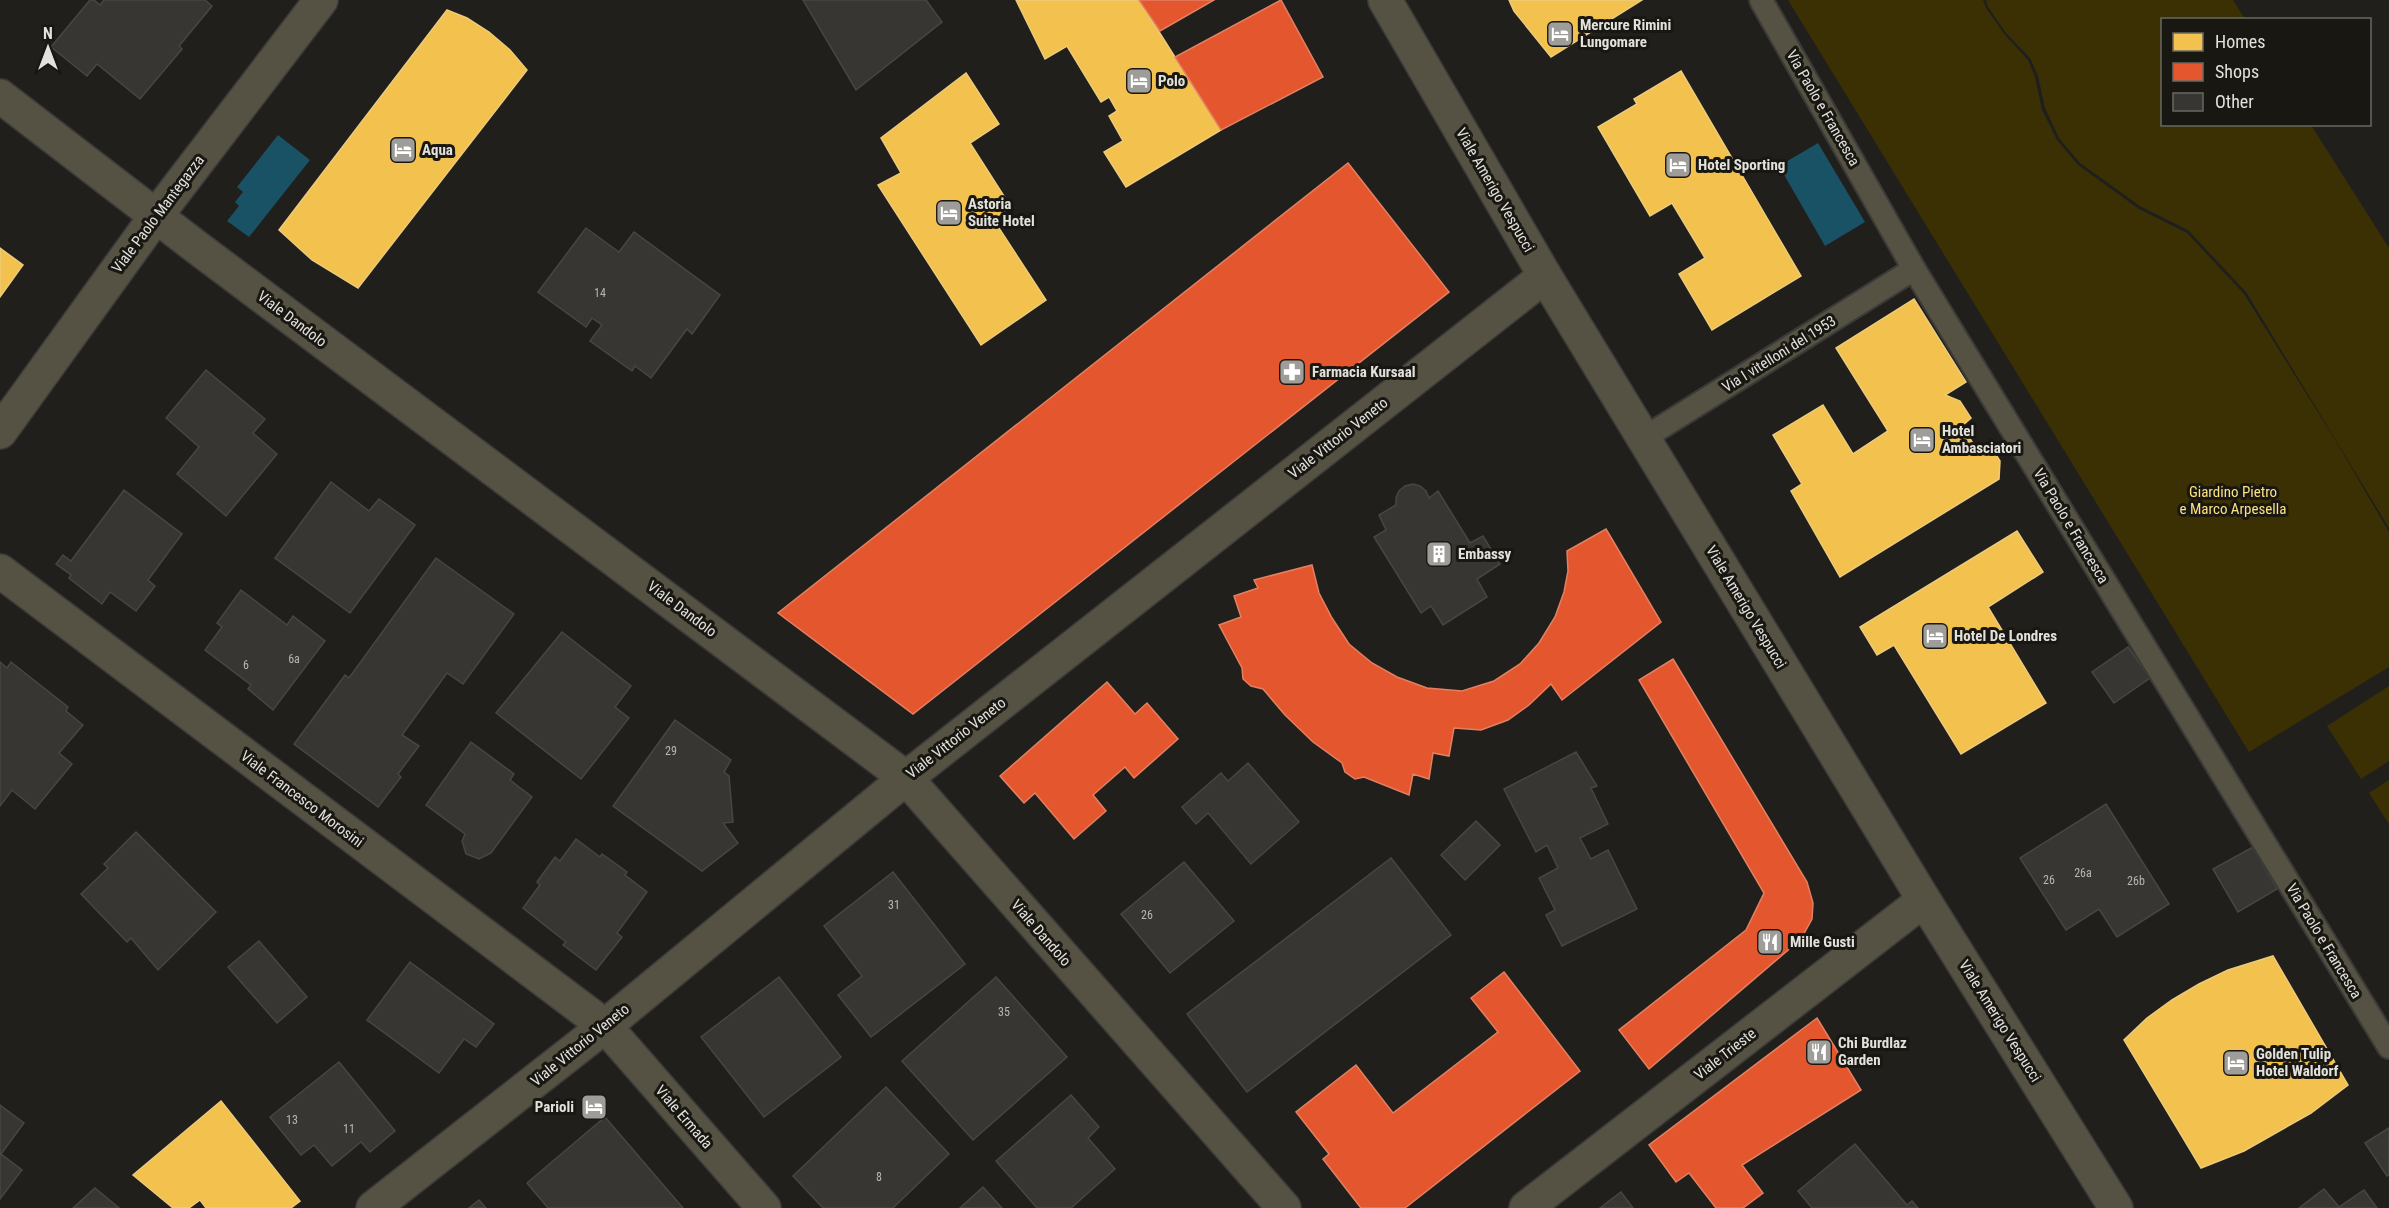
<svg xmlns="http://www.w3.org/2000/svg" width="2389" height="1208" viewBox="0 0 2389 1208" font-family="'Roboto Condensed',sans-serif">
	<rect width="100%" height="100%" fill="#201f1c"/>
	<g fill="#3b3004">
		<polygon points="1788,0 1983,0 1986,8 2005,35 2028,60 2035,77 2042,110 2057,140 2078,165 2139,209 2187,233 2244,294 2334,438 2389,532 2389,667 2249,752"/>
		<polygon points="1986,0 2233,0 2245,19 2162,20 2162,124 2311,125 2389,248 2389,528 2246,292 2188,230 2140,206 2080,163 2059,138 2045,108 2038,76 2030,58 2006,33 1988,7"/>
		<polygon points="2389,686 2389,761 2361,779 2327,726"/>
		<polygon points="2389,780 2389,824 2369,793"/>
	</g>
	<g fill="#195165">
		<polygon points="278,135 310,160 249,237 227,221 239,206 235,202 243,192 237,187"/>
		<polygon points="1818,143 1865,222 1825,246 1779,166"/>
	</g>
	<g fill="#f2c14e" stroke="#edcb79" stroke-width="1.5">
		<polygon points="1016,0 1139,0 1221,130 1126,187 1104,152 1123,141 1109,116 1117,111 1109,97 1101,102 1067,46 1045,59"/>
		<polygon points="1509,0 1642,0 1551,57 1514,11"/>
		<polygon points="447,10 467,18 489,32 510,50 527,70 358,288 312,260 279,230"/>
		<polygon points="1681,71 1801,276 1712,330 1679,274 1705,258 1672,203 1650,216 1598,127 1637,104 1634,99"/>
		<polygon points="966,73 999,124 970,143 1011,207 993,219 1046,300 981,345 878,185 901,173 881,138"/>
		<polygon points="0,248 23,265 0,297"/>
		<polygon points="1914,299 1966,382 1945,395 1960,401 1971,418 1962,426 1979,453 1990,445 2000,461 1999,479 1840,577 1791,491 1802,484 1773,435 1823,405 1853,454 1888,431 1836,348"/>
		<polygon points="2017,531 2043,572 1988,607 2046,703 1961,754 1894,645 1877,655 1860,627"/>
		<polygon points="2273,956 2348,1085 2311,1113 2244,1151 2201,1168 2124,1040 2147,1018 2172,1000 2199,984 2228,970"/>
		<polygon points="221,1101 300,1201 291,1208 206,1208 200,1200 189,1208 173,1208 133,1175"/>
	</g>
	<g fill="#e4572e" stroke="#e38062" stroke-width="1.5">
		<polygon points="1139,0 1214,0 1160,31"/>
		<polygon points="1281,0 1323,77 1221,130 1175,57"/>
		<polygon points="1348,163 1449,292 913,714 778,613"/>
		<polygon points="1606,529 1661,622 1562,700 1551,684 1529,705 1508,720 1481,730 1454,728 1449,756 1433,753 1429,779 1413,774 1409,795 1364,777 1355,779 1345,772 1342,763 1313,742 1285,715 1263,689 1251,686 1243,679 1242,668 1219,625 1241,617 1234,596 1258,588 1254,580 1312,565 1319,593 1332,618 1349,644 1372,663 1397,677 1427,688 1462,691 1494,681 1520,664 1539,643 1555,617 1564,592 1568,571 1567,551"/>
		<polygon points="1673,659 1807,882 1813,903 1812,919 1801,939 1649,1069 1619,1030 1746,930 1764,893 1639,680"/>
		<polygon points="1107,682 1135,714 1147,703 1178,739 1134,778 1125,767 1093,795 1106,811 1074,839 1035,793 1024,803 1000,776"/>
		<polygon points="1504,972 1580,1071 1405,1208 1361,1208 1323,1159 1329,1154 1296,1112 1356,1065 1393,1113 1498,1032 1471,998"/>
		<polygon points="1817,1018 1861,1090 1742,1165 1763,1193 1743,1208 1716,1208 1689,1173 1676,1182 1649,1145"/>
	</g>
	<g fill="#373633" stroke="#474643" stroke-width="1.5">
		<polygon points="90,0 94,0 100,5 104,0 205,0 212,6 179,46 182,49 140,99 97,64 87,76 51,47"/>
		<polygon points="803,0 926,0 942,22 856,90"/>
		<polygon points="586,228 619,252 634,232 720,295 692,334 687,329 651,378 635,366 632,371 590,341 602,325 592,318 586,327 538,292"/>
		<polygon points="206,370 265,419 253,433 277,454 226,516 177,474 199,447 166,418"/>
		<polygon points="331,482 369,511 379,499 415,525 350,613 275,558"/>
		<polygon points="1413,484 1420,486 1426,491 1429,498 1438,491 1470,543 1483,536 1500,564 1477,579 1487,597 1443,625 1431,606 1421,613 1374,537 1386,530 1379,515 1396,505 1396,498 1399,491 1405,486"/>
		<polygon points="124,490 182,534 148,580 155,586 136,611 110,592 102,604 69,578 71,575 56,564 63,555 71,561"/>
		<polygon points="436,558 514,614 463,684 447,673 402,735 419,746 398,774 401,777 378,807 294,744 345,675 349,678"/>
		<polygon points="241,590 287,625 293,616 325,641 273,710 248,689 251,685 205,650 222,627 217,623"/>
		<polygon points="562,632 631,686 615,707 629,718 581,779 496,713"/>
		<polygon points="2128,647 2150,678 2114,703 2092,672"/>
		<polygon points="0,662 7,668 11,662 68,707 66,711 83,725 59,753 72,764 35,809 12,790 0,806"/>
		<polygon points="675,720 731,760 724,772 729,776 733,822 723,823 738,843 702,871 613,806"/>
		<polygon points="471,742 514,774 510,780 532,797 491,853 479,859 466,854 462,841 465,834 426,805"/>
		<polygon points="1576,752 1597,786 1591,788 1608,824 1580,838 1591,859 1608,850 1637,909 1562,946 1546,915 1555,910 1539,878 1558,868 1547,845 1536,852 1504,789"/>
		<polygon points="1248,763 1299,822 1251,864 1208,813 1196,824 1182,807 1221,773 1228,781"/>
		<polygon points="2106,804 2169,904 2117,937 2099,909 2066,930 2020,858"/>
		<polygon points="1476,821 1500,845 1465,880 1441,855"/>
		<polygon points="136,832 216,912 158,970 131,938 127,942 81,894 108,868 104,864"/>
		<polygon points="576,839 600,857 602,854 627,872 625,875 647,892 617,933 622,937 596,970 563,945 566,942 523,908 540,885 537,882 555,857 560,861"/>
		<polygon points="2253,847 2277,889 2238,912 2213,869"/>
		<polygon points="1391,858 1451,935 1247,1092 1187,1014"/>
		<polygon points="1184,862 1234,921 1170,973 1121,914"/>
		<polygon points="893,872 965,964 871,1037 838,995 862,976 824,926"/>
		<polygon points="259,941 307,997 277,1023 228,967"/>
		<polygon points="410,962 494,1024 476,1047 464,1039 439,1073 367,1020"/>
		<polygon points="779,977 841,1057 764,1117 701,1037"/>
		<polygon points="996,977 1067,1057 973,1140 902,1061"/>
		<polygon points="339,1062 395,1131 370,1152 361,1142 332,1166 314,1145 301,1155 270,1117"/>
		<polygon points="886,1087 949,1154 893,1208 823,1208 793,1176"/>
		<polygon points="1071,1095 1099,1127 1088,1138 1115,1169 1071,1208 1037,1208 996,1161"/>
		<polygon points="0,1105 24,1123 1,1154 22,1170 0,1199"/>
		<polygon points="605,1117 683,1208 548,1208 527,1183"/>
		<polygon points="2389,1128 2389,1175 2387,1176 2365,1143"/>
		<polygon points="1855,1144 1907,1205 1912,1201 1918,1208 1812,1208 1798,1191"/>
		<polygon points="983,1187 1002,1208 960,1208"/>
		<polygon points="95,1188 119,1208 73,1208"/>
		<polygon points="2324,1189 2339,1207 2364,1190 2377,1208 2299,1208"/>
		<polygon points="1621,1192 1633,1208 1600,1208"/>
		<polygon points="479,1200 486,1208 469,1208"/>
	</g>
	<g fill="none" stroke-linecap="round" stroke-linejoin="round">
		<defs>
			<g id="service">
				<polyline points="1761,0 1914,269 2389,1047"/>
				<polyline points="1644,438 1914,269"/>
			</g>
			<polyline id="pedestrian" points="906,778 1545,276"/>
			<g id="minor">
				<polyline points="0,96 199,249 906,778 1284,1208"/>
				<polyline points="0,432 156,216 321,0"/>
				<polyline points="0,571 605,1026 764,1208"/>
				<polyline points="373,1208 605,1026 906,778"/>
				<polyline points="1526,1208 1924,900"/>
			</g>
			<polyline id="tertiary" points="1385,0 1545,276 1924,900 2116,1208"/>
		</defs>
		<use href="#service" stroke="#3a3a38" stroke-width="26"/>
		<use href="#pedestrian" stroke="#3a3a38" stroke-width="36"/>
		<use href="#minor" stroke="#3a3a38" stroke-width="36"/>
		<use href="#tertiary" stroke="#3a3a38" stroke-width="36"/>
		<use href="#service" stroke="#555143" stroke-width="22"/>
		<use href="#pedestrian" stroke="#555143" stroke-width="33"/>
		<use href="#minor" stroke="#555143" stroke-width="33"/>
		<use href="#tertiary" stroke="#555143" stroke-width="33"/>
	</g>
	<defs>
		<symbol id="hotel-square" viewBox="-11 -11 22 22"><rect x="-9" y="-9" width="18" height="18" rx="4" fill="#9e9d99" stroke="#191711"/><path d="M-6-4.5h1.5V1H6V5H4.5V3h-9V5H-6ZM-4 0a1.8 1.8 0 1 1 3.6 0ZM.5 0V-2.5h3Q6-2.5 6 0Z" fill="#fff"/></symbol>
		<symbol id="pharmacy-square" viewBox="-11 -11 22 22"><rect x="-9" y="-9" width="18" height="18" rx="4" fill="#9e9d99" stroke="#191711"/><path d="M-2-6h4v4h4v4h-4v4h-4v-4h-4v-4h4Z" fill="#fff"/></symbol>
		<symbol id="building-square" viewBox="-11 -11 22 22"><rect x="-9" y="-9" width="18" height="18" rx="4" fill="#9e9d99" stroke="#191711"/><path d="M-4-6H4V6H1V3H-1V6H-4ZM-2.5-4.3h1.7v1.8h-1.7ZM.8-4.3h1.7v1.8H.8ZM-2.5-1h1.7V.8h-1.7ZM.8-1h1.7V.8H.8Z" fill="#fff"/></symbol>
		<symbol id="restaurant-square" viewBox="-11 -11 22 22"><rect x="-9" y="-9" width="18" height="18" rx="4" fill="#9e9d99" stroke="#191711"/><path d="M-5-6h1v4h1v-4h1v4h1v-4h1v5L-1.5 .5V6h-2V.5L-5-1ZM5-6V6H3V1.5H1.5Q1.5-4 5-6Z" fill="#fff"/></symbol>
	</defs>
	<g fill-rule="evenodd">
		<use href="#hotel-square" x="1545" y="19" width="30" height="30"/>
		<use href="#hotel-square" x="1124" y="66" width="30" height="30"/>
		<use href="#hotel-square" x="388" y="135" width="30" height="30"/>
		<use href="#hotel-square" x="1663" y="150" width="30" height="30"/>
		<use href="#hotel-square" x="934" y="198" width="30" height="30"/>
		<use href="#pharmacy-square" x="1277" y="357" width="30" height="30"/>
		<use href="#hotel-square" x="1907" y="425" width="30" height="30"/>
		<use href="#building-square" x="1424" y="539" width="30" height="30"/>
		<use href="#hotel-square" x="1920" y="621" width="30" height="30"/>
		<use href="#restaurant-square" x="1755" y="927" width="30" height="30"/>
		<use href="#restaurant-square" x="1804" y="1037" width="30" height="30"/>
		<use href="#hotel-square" x="2221" y="1048" width="30" height="30"/>
		<use href="#hotel-square" x="579" y="1092" width="30" height="30"/>
	</g>
	<g text-anchor="middle" stroke-width="6" stroke-linejoin="round" paint-order="stroke">
		<g font-size="12" fill="#b7b6b2">
			<text x="600" y="297">14</text>
			<text x="294" y="663">6a</text>
			<text x="246" y="669">6</text>
			<text x="671" y="755">29</text>
			<text x="2083" y="877">26a</text>
			<text x="2049" y="884">26</text>
			<text x="2136" y="885">26b</text>
			<text x="894" y="909">31</text>
			<text x="1147" y="919">26</text>
			<text x="1004" y="1016">35</text>
			<text x="292" y="1124">13</text>
			<text x="349" y="1133">11</text>
			<text x="879" y="1181">8</text>
		</g>
		<g font-size="15" font-weight="bold" fill="#e2e1dc" stroke="#191711" text-anchor="start">
			<text x="1580" y="30">Mercure Rimini<tspan x="1580" dy="17">Lungomare</tspan></text>
			<text x="1158" y="86">Polo</text>
			<text x="422" y="155">Aqua</text>
			<text x="1698" y="170">Hotel Sporting</text>
			<text x="968" y="209">Astoria<tspan x="968" dy="17">Suite Hotel</tspan></text>
			<text x="1312" y="377">Farmacia Kursaal</text>
			<text x="1942" y="436">Hotel<tspan x="1942" dy="17">Ambasciatori</tspan></text>
			<text x="1458" y="559">Embassy</text>
			<text x="1954" y="641">Hotel De Londres</text>
			<text x="1790" y="947">Mille Gusti</text>
			<text x="1838" y="1048">Chi Burdlaz<tspan x="1838" dy="17">Garden</tspan></text>
			<text x="2256" y="1059">Golden Tulip<tspan x="2256" dy="17">Hotel Waldorf</tspan></text>
			<text x="574" y="1112" text-anchor="end">Parioli</text>
		</g>
		<g font-size="15" fill="#e2e1dc" stroke="#191711">
			<text transform="translate(1823 108) rotate(60)" y="5">Via Paolo e Francesca</text>
			<text transform="translate(1495 190) rotate(60)" y="5">Viale Amerigo Vespucci</text>
			<text transform="translate(158 214) rotate(-53)" y="5">Viale Paolo Mantegazza</text>
			<text transform="translate(292 319) rotate(37)" y="5">Viale Dandolo</text>
			<text transform="translate(1779 354) rotate(-32)" y="5">Via I vitelloni del 1953</text>
			<text transform="translate(1338 438) rotate(-38)" y="5">Viale Vittorio Veneto</text>
			<text transform="translate(2071 526) rotate(59)" y="5">Via Paolo e Francesca</text>
			<text transform="translate(1746 607) rotate(59)" y="5">Viale Amerigo Vespucci</text>
			<text transform="translate(682 609) rotate(37)" y="5">Viale Dandolo</text>
			<text transform="translate(956 738) rotate(-38)" y="5">Viale Vittorio Veneto</text>
			<text transform="translate(302 799) rotate(37)" y="5">Viale Francesco Morosini</text>
			<text transform="translate(1041 933) rotate(49)" y="5">Viale Dandolo</text>
			<text transform="translate(2324 941) rotate(59)" y="5">Via Paolo e Francesca</text>
			<text transform="translate(2000 1021) rotate(58)" y="5">Viale Amerigo Vespucci</text>
			<text transform="translate(580 1045) rotate(-39)" y="5">Viale Vittorio Veneto</text>
			<text transform="translate(1725 1054) rotate(-38)" y="5">Viale Trieste</text>
			<text transform="translate(684 1117) rotate(49)" y="5">Viale Ermada</text>
		</g>
		<g font-size="15" fill="#fce182" stroke="#191711">
			<text x="2233" y="497">Giardino Pietro<tspan x="2233" dy="17">e Marco Arpesella</tspan></text>
		</g>
	</g>
	<rect x="2161" y="18" width="210" height="108" fill="#191711" stroke="#696862" stroke-width="1.5"/>
	<rect x="2173" y="33" width="30" height="18" fill="#f2c14e" stroke="#696862" stroke-width="1.5"/>
	<text x="2215" y="48" font-size="18" fill="#e2e1dc">Homes</text>
	<rect x="2173" y="63" width="30" height="18" fill="#e4572e" stroke="#696862" stroke-width="1.5"/>
	<text x="2215" y="78" font-size="18" fill="#e2e1dc">Shops</text>
	<rect x="2173" y="93" width="30" height="18" fill="#373633" stroke="#696862" stroke-width="1.5"/>
	<text x="2215" y="108" font-size="18" fill="#e2e1dc">Other</text>
	<g transform="translate(48 48)" stroke="#191711" stroke-width="4.5" paint-order="stroke">
	<path d="M0-4.5L10 22L0 15L-10 22Z" fill="#e2e1dc"/>
	<text y="-9" font-size="16" font-weight="bold" text-anchor="middle" fill="#e2e1dc">N</text>
	</g>
</svg>
